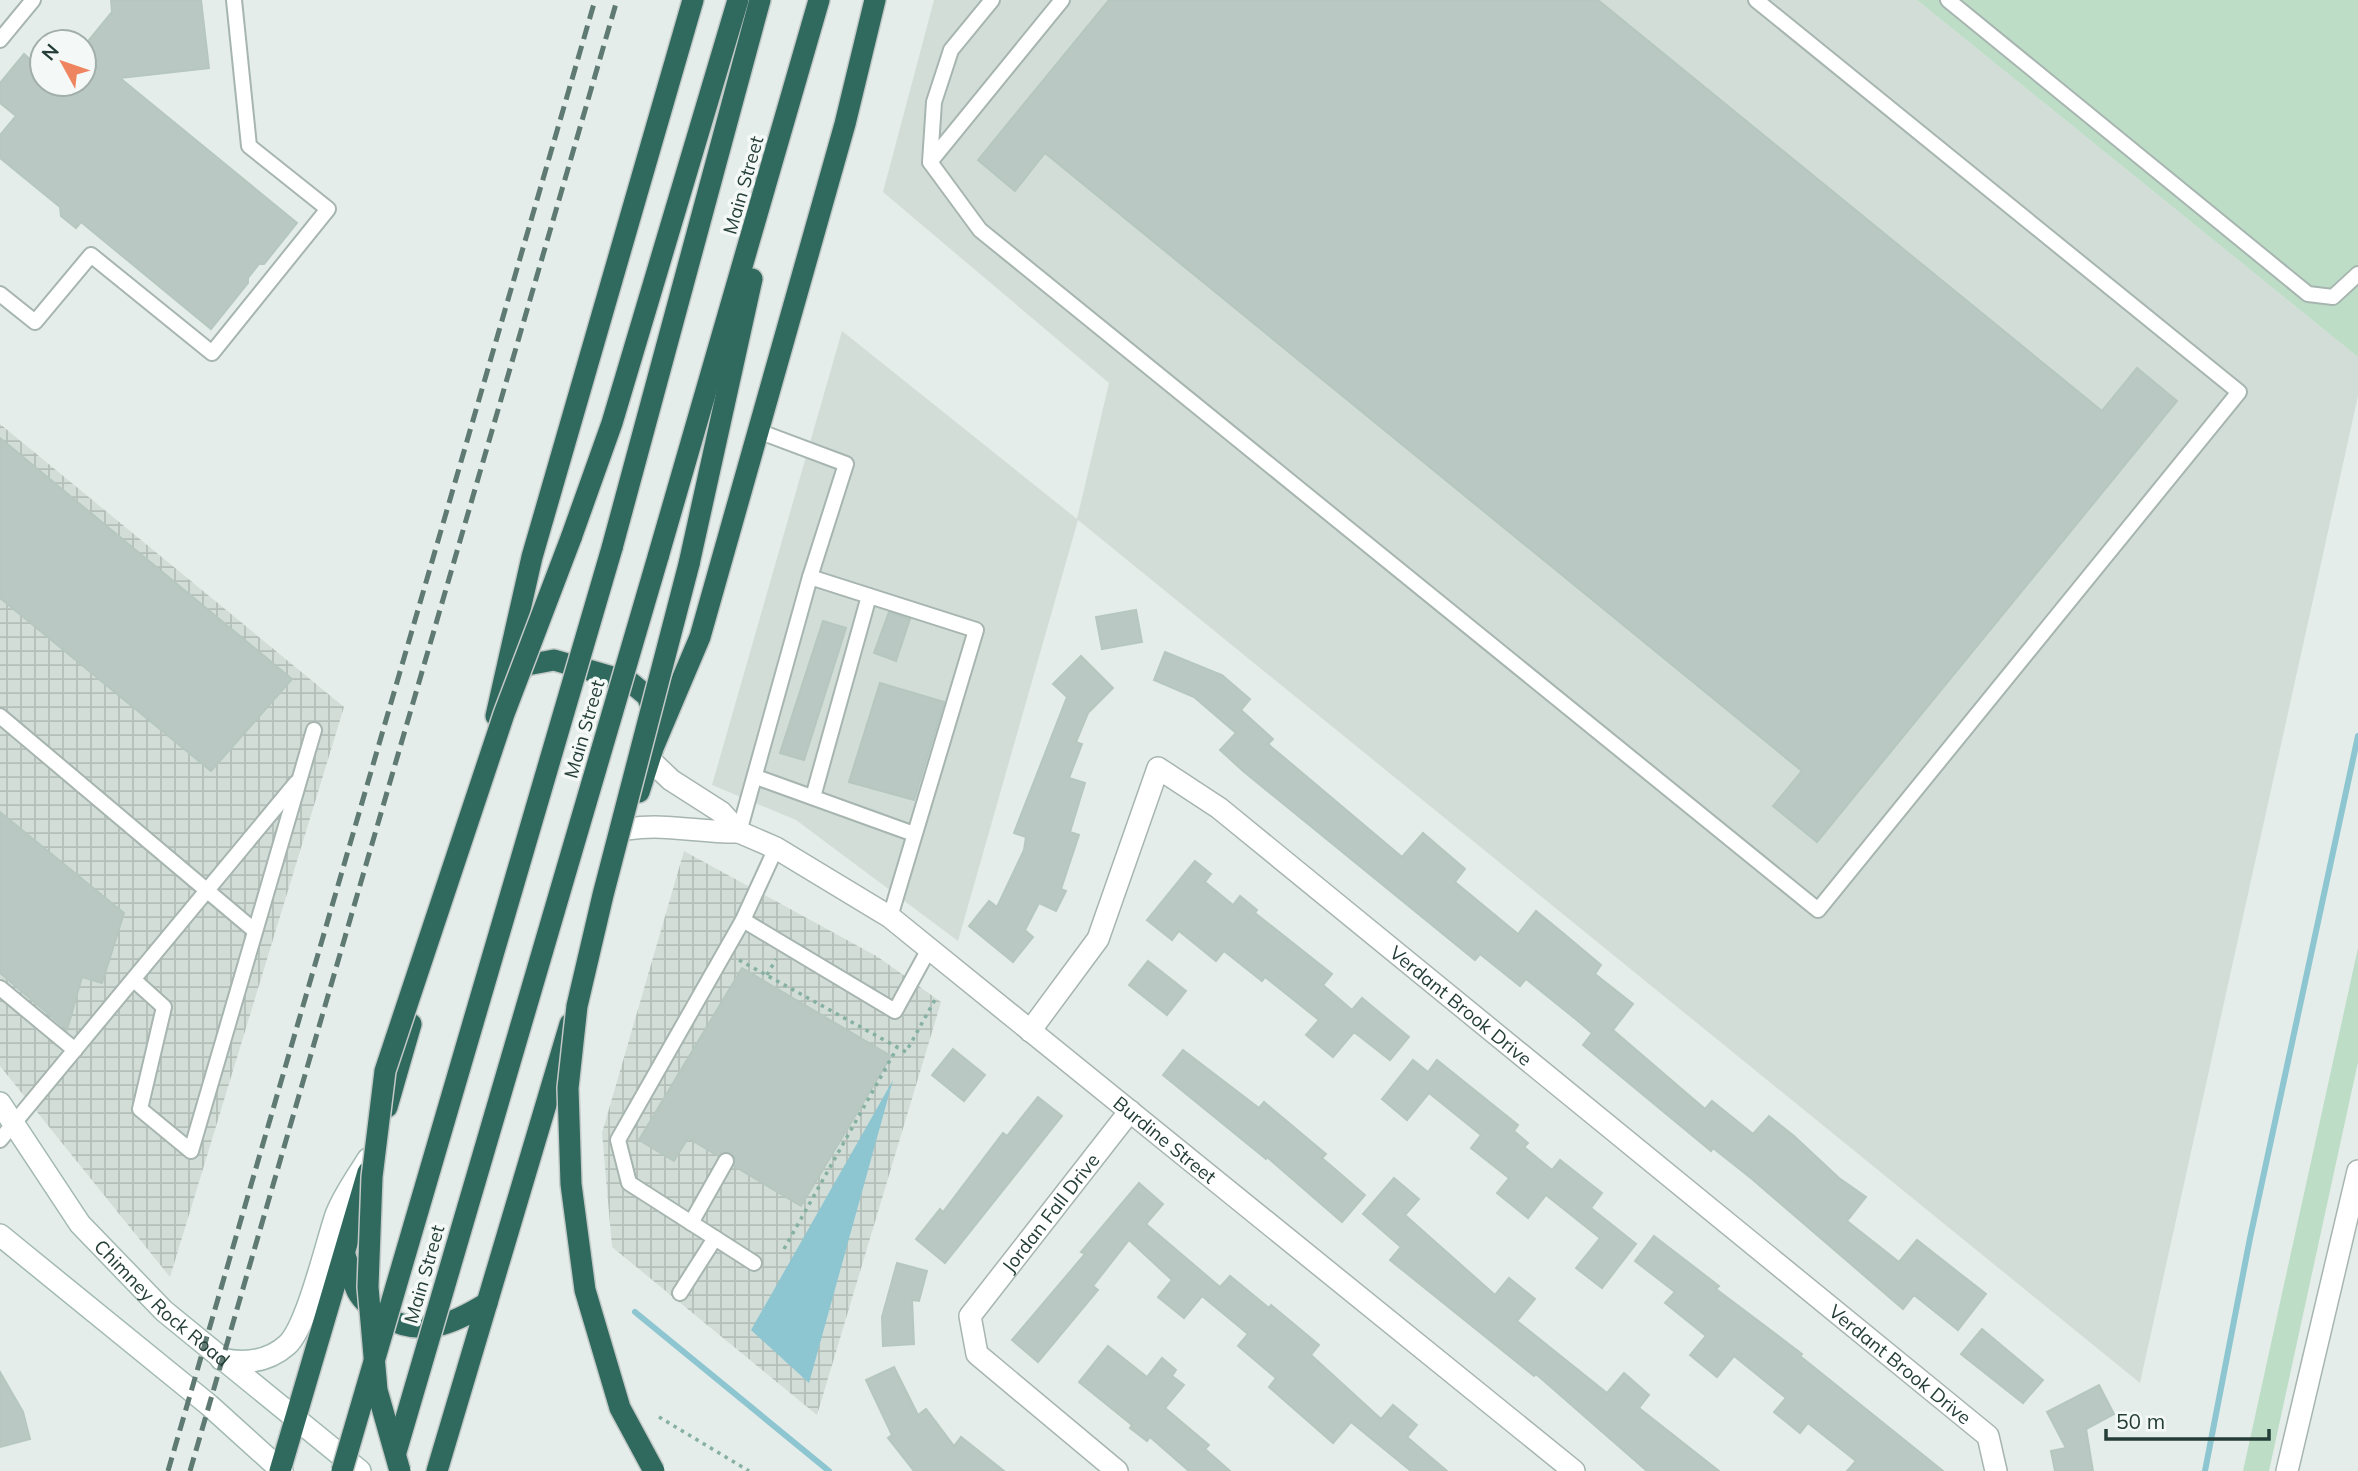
<svg xmlns="http://www.w3.org/2000/svg" width="2358" height="1471" viewBox="0 0 2358 1471" font-family="Mulish,sans-serif">
	<defs>
		<pattern id="industrial-grid" width="8" height="8" patternUnits="userSpaceOnUse" patternTransform="scale(1.75)"><rect width="8" height="8" fill="#d2ddd8"/><path d="M0 4h8M4 0v8" fill="none" stroke="#b4bfba"/></pattern>
	</defs>
	<rect width="100%" height="100%" fill="#e4ede9"/>
	<polygon fill="#d2ddd8" points="934,0 1917,0 2358,357 2358,396 2140,1383 1078,520 958,941 796,820 712,785 842,331 1077,519 1109,383 883,192"/>
	<g fill="url(#industrial-grid)">
		<polygon points="0,424 344,707 170,1277 0,1066"/>
		<polygon points="684,851 878,957 941,1002 817,1415 612,1247 602,1133"/>
	</g>
	<g fill="#bdddc6">
		<polygon points="1917,0 2358,0 2358,357"/>
		<polygon points="2358,948 2358,1062 2269,1471 2243,1471"/>
	</g>
	<polygon fill="#8dc6d0" points="893,1080 809,1383 751,1330"/>
	<g fill="none" stroke-linecap="round" stroke-linejoin="round">
		<g stroke="#8dc6d0" stroke-width="6">
			<polyline points="635,1312 829,1471"/>
			<polyline points="2205,1471 2250,1238 2358,736"/>
		</g>
	</g>
	<g fill="#b9c8c2" stroke="#b6c7c0" stroke-width="2">
		<polygon points="111,0 201,0 209,68 120,78 297,223 264,264 259,264 248,278 248,283 211,329 81,222 76,228 61,216 60,207 0,158 0,135 16,116 0,103 0,83 24,54 42,70 42,84 84,84 84,46 112,12"/>
		<polygon points="1109,0 1598,0 2102,411 2137,368 2177,401 1817,842 1773,806 1802,771 1045,153 1015,191 978,160"/>
		<polygon points="0,438 292,679 211,771 0,598"/>
		<polygon points="1136,610 1142,642 1102,649 1096,617"/>
		<polygon points="889,612 910,619 896,661 874,653"/>
		<polygon points="823,621 846,628 804,760 780,753"/>
		<polygon points="1165,652 1222,675 1250,699 1241,710 1273,739 1268,744 1402,857 1423,833 1465,869 1455,882 1518,934 1536,911 1563,933 1601,965 1595,974 1633,1004 1613,1030 1705,1109 1712,1101 1753,1134 1769,1116 1794,1136 1839,1178 1866,1197 1847,1221 1899,1262 1917,1240 1986,1294 1958,1330 1914,1295 1903,1309 1752,1179 1713,1148 1711,1151 1583,1045 1592,1033 1578,1021 1526,979 1520,986 1480,954 1475,960 1243,771 1220,750 1236,733 1194,697 1154,680"/>
		<polygon points="1081,656 1113,688 1088,713 1076,742 1082,744 1069,778 1085,783 1070,832 1079,835 1061,889 1066,891 1056,911 1039,903 1025,930 1033,937 1013,962 969,926 989,901 997,907 1024,850 1026,837 1014,833 1067,697 1053,684"/>
		<polygon points="880,683 944,702 914,800 849,782"/>
		<polygon points="0,812 124,913 102,983 82,977 67,1030 0,973"/>
		<polygon points="1195,861 1211,874 1205,882 1233,905 1240,896 1257,910 1255,913 1332,974 1323,985 1352,1010 1362,998 1409,1037 1390,1060 1354,1032 1333,1057 1306,1035 1319,1020 1265,977 1262,981 1224,951 1216,961 1179,931 1172,940 1147,920"/>
		<polygon points="1148,961 1186,991 1167,1015 1129,985"/>
		<polygon points="742,968 891,1056 801,1206 734,1166 735,1157 730,1152 718,1156 688,1138 674,1161 639,1140"/>
		<polygon points="953,1049 985,1075 964,1101 932,1075"/>
		<polygon points="1183,1050 1259,1108 1264,1102 1326,1154 1322,1158 1365,1195 1342,1222 1267,1157 1266,1159 1163,1075"/>
		<polygon points="1413,1060 1428,1072 1437,1060 1518,1125 1514,1131 1528,1143 1524,1147 1552,1170 1560,1160 1602,1193 1591,1208 1636,1244 1602,1288 1576,1268 1600,1238 1546,1195 1528,1218 1497,1193 1509,1178 1471,1148 1481,1135 1429,1093 1407,1120 1382,1099"/>
		<polygon points="1038,1097 1062,1116 945,1263 916,1239 940,1209 943,1212 1003,1133 1007,1136"/>
		<polygon points="1394,1178 1419,1199 1405,1215 1495,1295 1509,1278 1535,1299 1517,1321 1607,1393 1624,1373 1649,1395 1639,1408 1719,1471 1647,1471 1536,1374 1534,1376 1390,1260 1401,1247 1363,1214"/>
		<polygon points="1139,1183 1163,1204 1146,1224 1220,1287 1230,1276 1269,1308 1271,1305 1319,1345 1311,1355 1381,1419 1393,1405 1417,1425 1407,1437 1447,1471 1411,1471 1351,1422 1333,1443 1269,1387 1276,1378 1238,1346 1248,1334 1202,1296 1184,1318 1158,1297 1172,1280 1129,1240 1093,1286 1098,1290 1038,1362 1012,1340 1085,1254 1081,1252"/>
		<polygon points="1654,1236 1719,1286 1716,1289 1802,1354 1800,1356 1943,1471 1847,1471 1856,1461 1808,1423 1800,1433 1774,1412 1786,1398 1734,1356 1717,1377 1690,1355 1706,1336 1665,1303 1675,1292 1635,1261"/>
		<polygon points="897,1263 927,1271 919,1301 912,1300 914,1344 883,1346 882,1317"/>
		<polygon points="1982,1329 2043,1380 2023,1403 1961,1354"/>
		<polygon points="1108,1346 1147,1377 1162,1358 1176,1370 1172,1376 1184,1385 1165,1408 1209,1445 1205,1449 1230,1471 1189,1471 1150,1437 1147,1441 1130,1428 1132,1425 1079,1382"/>
		<polygon points="894,1367 918,1415 926,1409 954,1446 961,1437 1004,1471 914,1471 888,1438 892,1435 866,1380"/>
		<polygon points="0,1372 23,1412 30,1439 0,1447"/>
		<polygon points="2099,1385 2114,1414 2086,1429 2093,1471 2055,1471 2051,1451 2066,1448 2047,1412"/>
	</g>
	<g fill="none" stroke-linecap="round" stroke-linejoin="round">
		<defs>
			<g id="lane">
				<polyline points="992,0 951,50 934,102 930,162 980,230 1818,910 2239,392 1756,0"/>
				<polyline points="1948,0 2308,294 2333,297 2358,274"/>
				<polyline points="0,40 33,0"/>
				<polyline points="930,162 1062,0"/>
				<polyline points="0,294 35,322 91,255 212,353 328,209 249,146 234,0"/>
				<polyline points="810,577 976,630 890,917"/>
				<polyline points="0,716 255,931"/>
				<polyline points="756,777 914,834"/>
				<polyline points="813,797 869,596"/>
				<polyline points="739,832 810,577 846,464 758,431"/>
				<polyline points="743,920 895,1011 929,949"/>
				<polyline points="134,980 164,1007 140,1109 191,1151 314,730"/>
				<polyline points="0,988 75,1050"/>
				<polyline points="0,1140 296,783"/>
				<polyline points="691,1223 726,1161"/>
				<polyline points="754,1263 629,1183 618,1140 743,920 776,848"/>
				<polyline points="680,1293 715,1238"/>
			</g>
			<g id="street">
				<path id="s1" d="M649,759L671,780L721,812L739,832L776,848L890,917L1574,1471"/>
				<path d="M628,829C666,823 701,833 739,832"/>
				<path id="s2" d="M1030,1031L1098,939L1158,768L1219,808L1988,1436L1996,1471"/>
				<path id="s3" d="M1117,1471L977,1354L970,1316L1130,1111"/>
				<polyline points="2287,1471 2358,1171"/>
			</g>
			<g id="secondary">
				<path id="s4" d="M0,1103L80,1224L164,1311L360,1471"/>
				<polyline points="0,1235 209,1405 282,1471"/>
				<path d="M221,1359C244,1364 268,1362 287,1345C307,1327 326,1244 336,1215C343,1196 357,1177 368,1159"/>
			</g>
			<g id="highway">
				<polyline points="571,538 612,423 738,0"/>
				<polyline points="612,548 760,0"/>
				<polyline points="658,557 819,0"/>
				<polyline points="689,564 752,279"/>
				<polyline points="513,678 527,665 554,660 630,682 647,696 656,717"/>
				<polyline points="496,716 532,557 693,0"/>
				<polyline points="639,792 653,748 700,637 845,124 875,0"/>
				<polyline points="387,1107 411,1024"/>
				<path d="M345,1255C349,1267 352,1280 357,1291C362,1301 375,1312 385,1317C422,1338 453,1324 487,1303"/>
				<polyline points="280,1471 368,1172"/>
				<polyline points="437,1471 570,1024"/>
			</g>
		</defs>
		<use href="#lane" stroke="#a7b5b0" stroke-width="18"/>
		<use href="#street" stroke="#a7b5b0" stroke-width="24"/>
		<use href="#secondary" stroke="#a2b9b1" stroke-width="24"/>
		<use href="#highway" stroke="#c2c9c7" stroke-width="24"/>
		<g stroke="#85b0a3" stroke-width="3.5" stroke-dasharray="3.5 5" stroke-linecap="butt">
			<polyline points="739,960 906,1052 937,996"/>
			<polyline points="767,975 776,959"/>
			<polyline points="784,1249 897,1048"/>
			<polyline points="659,1417 749,1471"/>
		</g>
		<use href="#lane" stroke="#fff" stroke-width="14"/>
		<use href="#street" stroke="#fff" stroke-width="21"/>
		<use href="#secondary" stroke="#fff" stroke-width="21"/>
		<use href="#highway" stroke="#306a5e" stroke-width="21"/>
		<g stroke="#5e7a72" stroke-width="5" stroke-dasharray="14 7" stroke-linecap="butt">
			<polyline points="168,1471 595,0"/>
			<polyline points="190,1471 617,0"/>
		</g>
		<defs>
			<g id="highway-bridge">
				<polyline points="396,1452 658,557"/>
				<polyline points="342,1471 612,548"/>
				<polyline points="400,1471 377,1390 368,1287 372,1177 385,1071 504,714 571,538"/>
				<polyline points="654,1471 620,1408 585,1290 571,1184 568,1088 577,1006 603,895 689,564"/>
			</g>
		</defs>
		<use href="#highway-bridge" stroke="#c2c9c7" stroke-width="24" stroke-linecap="butt"/>
		<use href="#highway-bridge" stroke="#306a5e" stroke-width="21"/>
	</g>
	<g text-anchor="middle" stroke-width="7" stroke-linejoin="round" paint-order="stroke">
		<g font-size="19" fill="#243e37" stroke="#f4f9f7">
			<text transform="translate(743 185) rotate(-74)" y="7">Main Street</text>
			<text transform="translate(584 729) rotate(-74)" y="7">Main Street</text>
			<text dy="7" stroke="none"><textPath href="#s2" startOffset="681">Verdant Brook Drive</textPath></text>
			<text dy="7" stroke="none"><textPath href="#s1" startOffset="644">Burdine Street</textPath></text>
			<text dy="7" stroke="none"><textPath href="#s3" startOffset="352">Jordan Fall Drive</textPath></text>
			<text transform="translate(424 1274) rotate(-74)" y="7">Main Street</text>
			<text dy="7" stroke="none"><textPath href="#s4" startOffset="259">Chimney Rock Road</textPath></text>
			<text dy="7" stroke="none"><textPath href="#s2" startOffset="1248">Verdant Brook Drive</textPath></text>
		</g>
	</g>
	<g transform="translate(63 63) rotate(310)"><circle r="33" fill="#f4f9f7" stroke="#a1aeaa" stroke-width="2"/>
	<path d="M0-5L12 26L0 18L-12 26Z" fill="#ee8460"/>
	<text y="-10" font-size="19" font-weight="bold" text-anchor="middle" fill="#243e37">N</text>
	</g>
	<path d="M2106 1429v10h163v-10" fill="none" stroke="#243e37" stroke-width="3.5"/>
	<text x="2116" y="1429" font-size="21" fill="#243e37" stroke="#f4f9f7" stroke-width="5" paint-order="stroke">50 m</text>
</svg>
